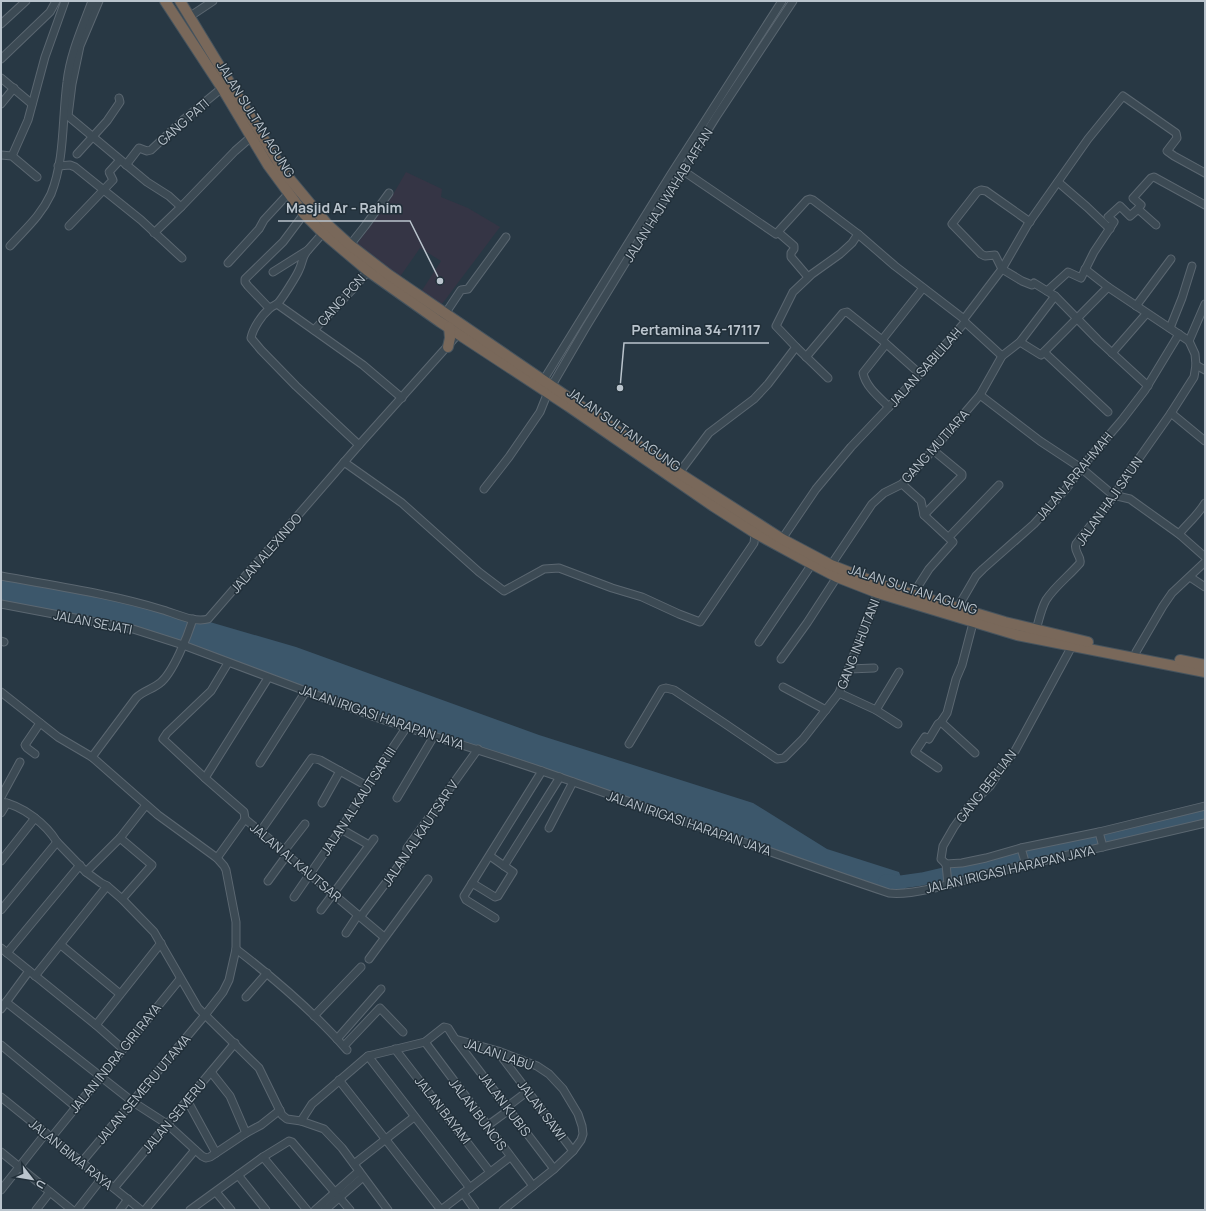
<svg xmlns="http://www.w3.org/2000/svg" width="1206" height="1211" viewBox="0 0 1206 1211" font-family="Manrope,sans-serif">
	<rect width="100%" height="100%" fill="#283844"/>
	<polygon fill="#353545" points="406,172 442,189 441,197 468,208 500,227 442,304 436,307 419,295 441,261 420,248 397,281 363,256 357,244 391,198"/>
	<polygon fill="#3c576b" points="1,576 203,620 296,647 539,735 753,803 827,849 899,872 907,893 893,894 133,629 1,604"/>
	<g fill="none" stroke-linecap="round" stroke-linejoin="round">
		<polyline stroke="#3c576b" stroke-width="13" points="885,881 901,882 922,879 1205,813"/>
		<defs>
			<g id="minor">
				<polyline points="99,1 80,46 72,84 68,116 147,182 169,196 181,207"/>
				<polyline points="189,17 213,1"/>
				<polyline points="1,24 26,1"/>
				<polyline points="1,59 50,12 56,1"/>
				<polyline points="1,78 32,104"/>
				<polyline points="1,104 14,88"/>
				<polyline points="77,154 107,121 120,102 119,98"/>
				<polyline points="1,155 12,156 37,177"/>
				<polyline points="12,156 28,120 45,57 65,1"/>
				<polyline points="126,165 139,148 147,151 151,150 183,120 222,88"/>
				<polyline points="58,166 70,165 75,167 141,220 182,258"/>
				<polyline points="679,168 776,234 807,200 810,199 813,200 858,234 895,266 964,319"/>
				<polyline points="1058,182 1087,207 1110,229"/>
				<polyline points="1138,209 1141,205 1133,198 1151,178 1154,177 1205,205"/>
				<polyline points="1030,222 986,191 981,190 977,192 952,224 981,254 985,256 995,255 1002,269 1022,281 1032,285 1034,283 1055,296 1098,340 1148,386"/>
				<polyline points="69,226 113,180 109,172 120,160"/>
				<polyline points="154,233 181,207 235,151 251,137"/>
				<polyline points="779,233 794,246 794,249 791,253 791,257 808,277"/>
				<polyline points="350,245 365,226 389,193"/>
				<path d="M10,246C26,228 40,217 51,194C65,159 62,119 67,82C70,54 82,28 92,1"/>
				<path d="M308,250C302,256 303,262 299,270C297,275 281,301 277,304C275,305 272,306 269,309C262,315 253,328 251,338L261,350L296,386L359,445"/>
				<polyline points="228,263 259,229 264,220 288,194"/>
				<polyline points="273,272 308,250 323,233"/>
				<polyline points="1047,291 1068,272 1081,278 1094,252 1114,222 1108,217 1120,206 1130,216 1138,209 1156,225"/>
				<polyline points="277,304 363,365 402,398"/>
				<polyline points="1136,306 1171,259"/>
				<polyline points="269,308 248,286 245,282 245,279 283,242 304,214"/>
				<polyline points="443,317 461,290 468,289 506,237"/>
				<polyline points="965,322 1002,356"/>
				<polyline points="1170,328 1182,298 1192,266"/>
				<polyline points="314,330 352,290 368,271"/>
				<polyline points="882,340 923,288"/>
				<polyline points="1189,341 1205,304"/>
				<polyline points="1020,342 1041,355 1108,287"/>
				<path d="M886,344L863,373C866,387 879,397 889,407"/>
				<polyline points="1044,352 1108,412"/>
				<polyline points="1112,353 1146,314"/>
				<polyline points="806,357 843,313 847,312 882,340 920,374"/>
				<polyline points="1196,365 1205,370"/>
				<polyline points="828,378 796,347 776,326 793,292 812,274 840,254 852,243 858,234"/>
				<polyline points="541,384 671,174 782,1"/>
				<polyline points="980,395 1040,441 1081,468 1113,495 1130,499 1179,534"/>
				<polyline points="1171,413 1205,441"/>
				<polyline points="344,462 402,503 479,572 504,591 544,569 559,568 612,588 642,597 679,614 700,622 754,543 755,533"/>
				<polyline points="676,477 709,433 754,399 768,384 796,347"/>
				<polyline points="902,484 921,501 924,515 953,542 929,569 913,594"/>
				<polyline points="484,489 509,457 540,412 548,392 586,327 643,234 716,117 793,1"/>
				<path d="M1205,503C1198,515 1188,523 1179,534L1205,557"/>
				<polyline points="924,515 962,476 962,474 933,450"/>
				<polyline points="949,537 999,485"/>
				<polyline points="782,539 816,489 851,447 920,374 965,322 964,319 1002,269 1028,224 1088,139 1123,96 1176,133 1177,138 1167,151 1174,156 1205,173"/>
				<polyline points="831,565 872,504 884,493 902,484 933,450 980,395 1002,356 1020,342 1055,296"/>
				<path d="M1,576C55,586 111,594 163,610C177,614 194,623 208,619L359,445L461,331"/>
				<polyline points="1190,577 1205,587"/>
				<path d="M1,604L133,629L183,645L375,717C431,736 487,752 542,771C658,811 773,854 889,893C914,896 957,882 982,875L1205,823"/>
				<polyline points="958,607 976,576 983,569 1034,524 1066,489 1086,462 1122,420 1145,390 1179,334"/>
				<path d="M1036,630C1039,620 1041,609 1046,600C1055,586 1069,576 1080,563C1082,556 1073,552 1076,544L1114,496L1123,481L1171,413L1194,377L1196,365L1195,354L1189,341L1108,287L1085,269"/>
				<polyline points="1,641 4,642"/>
				<polyline points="759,642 812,564"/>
				<polyline points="1136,652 1163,606 1172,593 1205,562"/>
				<polyline points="781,659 807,623 837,577"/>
				<polyline points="849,669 874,668"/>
				<polyline points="783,687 826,710"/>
				<polyline points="1,692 58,737 92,757"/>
				<polyline points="839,693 876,710 898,724"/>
				<polyline points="876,710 899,672"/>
				<polyline points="941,722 975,753"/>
				<polyline points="629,744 662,689 666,688 674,690 724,723 777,759 784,758 803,739 839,693 879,590"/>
				<polyline points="35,754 27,748 25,745 40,723"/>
				<polyline points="260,763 306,691"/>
				<polyline points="938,768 915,752 925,737 929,739 938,724 941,722 947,713 956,679 962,665 973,623"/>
				<polyline points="205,778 163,739 167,733 211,691 228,663"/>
				<polyline points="1,797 20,762"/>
				<polyline points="397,798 434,736"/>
				<path d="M1,802C22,805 46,824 57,842L86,872L101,883L107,886L122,899L154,932L198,1008L259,1068L282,1115L287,1119L301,1121L324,1129L342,1148L388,1210"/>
				<polyline points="322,803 340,771"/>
				<polyline points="1,813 7,803"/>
				<polyline points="245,819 244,812 205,778 268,678"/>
				<polyline points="549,828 573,782"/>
				<polyline points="341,829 369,845"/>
				<polyline points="260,832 312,758 320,760 367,786"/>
				<polyline points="1099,832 1103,847"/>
				<polyline points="120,838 152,865 122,899"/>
				<polyline points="1021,848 1026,865"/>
				<polyline points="284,851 305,824"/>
				<polyline points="217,858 245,819 284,851 287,855 384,937"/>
				<polyline points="1,861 35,818"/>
				<polyline points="946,864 962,863 986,858 1021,848 1099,832 1205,806"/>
				<polyline points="946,864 941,859 943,846 954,827 969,806 990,786 1003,766 1015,751 1072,646"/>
				<polyline points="946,864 948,884"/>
				<polyline points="504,866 560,777"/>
				<polyline points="86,872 120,838 146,805"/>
				<polyline points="268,881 287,855"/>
				<polyline points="472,883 495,897 498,896 513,872 490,856"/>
				<polyline points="294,897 341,829 367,786 406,728"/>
				<polyline points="1,910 57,842"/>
				<polyline points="321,910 374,839"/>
				<polyline points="361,916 406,856 407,848 478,749"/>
				<polyline points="495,918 466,900 464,896 542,771"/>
				<polyline points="346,933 358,915"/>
				<polyline points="61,945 120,994"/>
				<polyline points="1,948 96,1025 123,1049"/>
				<path d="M236,949C275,979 314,1012 347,1050"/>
				<polyline points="7,953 80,865"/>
				<polyline points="369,959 428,879"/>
				<polyline points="35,976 107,886"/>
				<polyline points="246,997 267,973"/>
				<polyline points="6,1002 133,1102 167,1124 202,1156 206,1158 210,1157 246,1133 261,1125 280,1110"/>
				<polyline points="1,1009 29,971"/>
				<polyline points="314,1016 361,967"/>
				<polyline points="96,1025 161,943"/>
				<polyline points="337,1039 381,989"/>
				<polyline points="455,1039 554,1169"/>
				<polyline points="425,1042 533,1186"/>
				<polyline points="1,1045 76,1107"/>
				<polyline points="344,1046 380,1008 403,1032"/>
				<polyline points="395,1049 490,1172"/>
				<polyline points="498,1052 573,1151"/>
				<polyline points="368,1056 470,1188"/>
				<polyline points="211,1072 230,1096 246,1133"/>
				<polyline points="339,1080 441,1210 510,1157"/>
				<polyline points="1,1097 141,1210"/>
				<polyline points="187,1100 216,1153"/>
				<polyline points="507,1107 528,1091"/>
				<polyline points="301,1121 312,1104 368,1056 425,1042 444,1027 448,1028 455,1039 498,1051 537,1066 549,1074 563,1089 578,1114 582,1126 583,1134 581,1140 573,1151 554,1169 503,1210"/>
				<polyline points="487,1126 509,1110"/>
				<polyline points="51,1138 180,979"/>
				<polyline points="1,1152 72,1210"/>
				<polyline points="263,1157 307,1210"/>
				<path d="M81,1163L205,1015L223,992L229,980L236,949V922L226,870L224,866L217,858L158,815L92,757L136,698C143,691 153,689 160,683C173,673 188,635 193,619"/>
				<polyline points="354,1164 414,1117"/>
				<polyline points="238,1175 266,1210"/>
				<polyline points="114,1188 235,1043"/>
				<polyline points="1,1190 46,1133"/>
				<polyline points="216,1192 231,1210"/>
				<polyline points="463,1193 475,1210"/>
				<polyline points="36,1210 50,1192"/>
				<polyline points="77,1210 102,1178"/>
				<polyline points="120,1210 128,1199"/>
				<polyline points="145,1210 195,1150"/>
				<polyline points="190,1210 263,1157 289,1141 292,1142 350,1210"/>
				<polyline points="315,1210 359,1171"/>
				<polyline points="325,1210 363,1177"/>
			</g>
			<g id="highway">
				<polyline points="165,1 222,88 268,165 304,214 323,233 368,271 440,322 568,406 713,506 755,533 812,564 837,577 878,593 1017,635 1205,672"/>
				<polyline points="180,1 284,172 328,225 350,245 389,275 679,473 782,539 831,565 882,585 1005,622 1088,642"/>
				<polyline points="448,347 450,338 449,327"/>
				<polyline points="1180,660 1205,665"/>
			</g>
		</defs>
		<use href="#minor" stroke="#5b6771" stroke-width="9"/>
		<use href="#highway" stroke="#47545e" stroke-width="12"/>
		<use href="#minor" stroke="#3c4a54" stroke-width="7"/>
		<use href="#highway" stroke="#79685a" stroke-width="10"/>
	</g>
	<g text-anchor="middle" stroke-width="3" stroke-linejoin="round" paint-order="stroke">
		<g font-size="13" fill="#bac4cd" stroke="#212f39">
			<text transform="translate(256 119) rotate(58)" y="5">JALAN SULTAN AGUNG</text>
			<text transform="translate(183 122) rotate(-41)" y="5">GANG PATI</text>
			<text transform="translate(668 195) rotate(-58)" y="5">JALAN HAJI WAHAB AFFAN</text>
			<text transform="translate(341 300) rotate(-48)" y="5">GANG PGN</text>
			<text transform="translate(925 367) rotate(-48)" y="5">JALAN SABILILAH</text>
			<text transform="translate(624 429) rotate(35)" y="5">JALAN SULTAN AGUNG</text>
			<text transform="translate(935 446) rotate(-48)" y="5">GANG MUTIARA</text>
			<text transform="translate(1074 476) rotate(-50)" y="5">JALAN ARRAHMAH</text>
			<text transform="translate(1109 501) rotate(-55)" y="5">JALAN HAJI SA'UN</text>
			<text transform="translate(266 553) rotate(-49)" y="5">JALAN ALEXINDO</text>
			<text transform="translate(913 589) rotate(18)" y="5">JALAN SULTAN AGUNG</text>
			<text transform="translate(93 622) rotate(11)" y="5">JALAN SEJATI</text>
			<text transform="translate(858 644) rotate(-69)" y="5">GANG INHUTANI</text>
			<text transform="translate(382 717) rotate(19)" y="5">JALAN IRIGASI HARAPAN JAYA</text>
			<text transform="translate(986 786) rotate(-52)" y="5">GANG BERLIAN</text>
			<text transform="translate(358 801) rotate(-57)" y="5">JALAN AL KAUTSAR III</text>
			<text transform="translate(689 823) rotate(19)" y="5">JALAN IRIGASI HARAPAN JAYA</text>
			<text transform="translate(420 833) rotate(-56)" y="5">JALAN AL KAUTSAR V</text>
			<text transform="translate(296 862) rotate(40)" y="5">JALAN AL KAUTSAR</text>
			<text transform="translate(1010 869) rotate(-13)" y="5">JALAN IRIGASI HARAPAN JAYA</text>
			<text transform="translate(499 1054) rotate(19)" y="5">JALAN LABU</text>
			<text transform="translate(115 1058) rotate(-51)" y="5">JALAN INDRA GIRI RAYA</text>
			<text transform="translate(143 1089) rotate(-50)" y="5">JALAN SEMERU UTAMA</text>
			<text transform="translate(505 1104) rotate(53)" y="5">JALAN KUBIS</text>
			<text transform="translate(443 1110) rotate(52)" y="5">JALAN BAYAM</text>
			<text transform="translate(542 1110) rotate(53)" y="5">JALAN SAWI</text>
			<text transform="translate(478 1114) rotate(53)" y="5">JALAN BUNCIS</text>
			<text transform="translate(174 1116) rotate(-50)" y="5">JALAN SEMERU</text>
			<text transform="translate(71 1154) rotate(39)" y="5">JALAN BIMA RAYA</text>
		</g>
	</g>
	<path fill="none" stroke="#bac4cd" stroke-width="1.5" d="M440 281L410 221H278M620 388L624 343H769"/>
	<g fill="#bac4cd" stroke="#212f39" stroke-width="1.5">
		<circle cx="440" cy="281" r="4"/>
		<circle cx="620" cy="388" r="4"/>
	</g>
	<g font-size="14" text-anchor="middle" font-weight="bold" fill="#bac4cd" stroke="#212f39" stroke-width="3" stroke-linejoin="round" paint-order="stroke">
		<text x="344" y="213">Masjid Ar - Rahim</text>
		<text x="696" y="335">Pertamina 34-17117</text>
	</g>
	<rect width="1206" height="1211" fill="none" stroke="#bac4cd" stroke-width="4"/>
	<g transform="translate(32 1179) rotate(121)" stroke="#212f39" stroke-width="3" paint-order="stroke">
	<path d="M0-3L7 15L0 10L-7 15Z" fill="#bac4cd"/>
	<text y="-6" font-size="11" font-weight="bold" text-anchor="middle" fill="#bac4cd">U</text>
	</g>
</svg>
